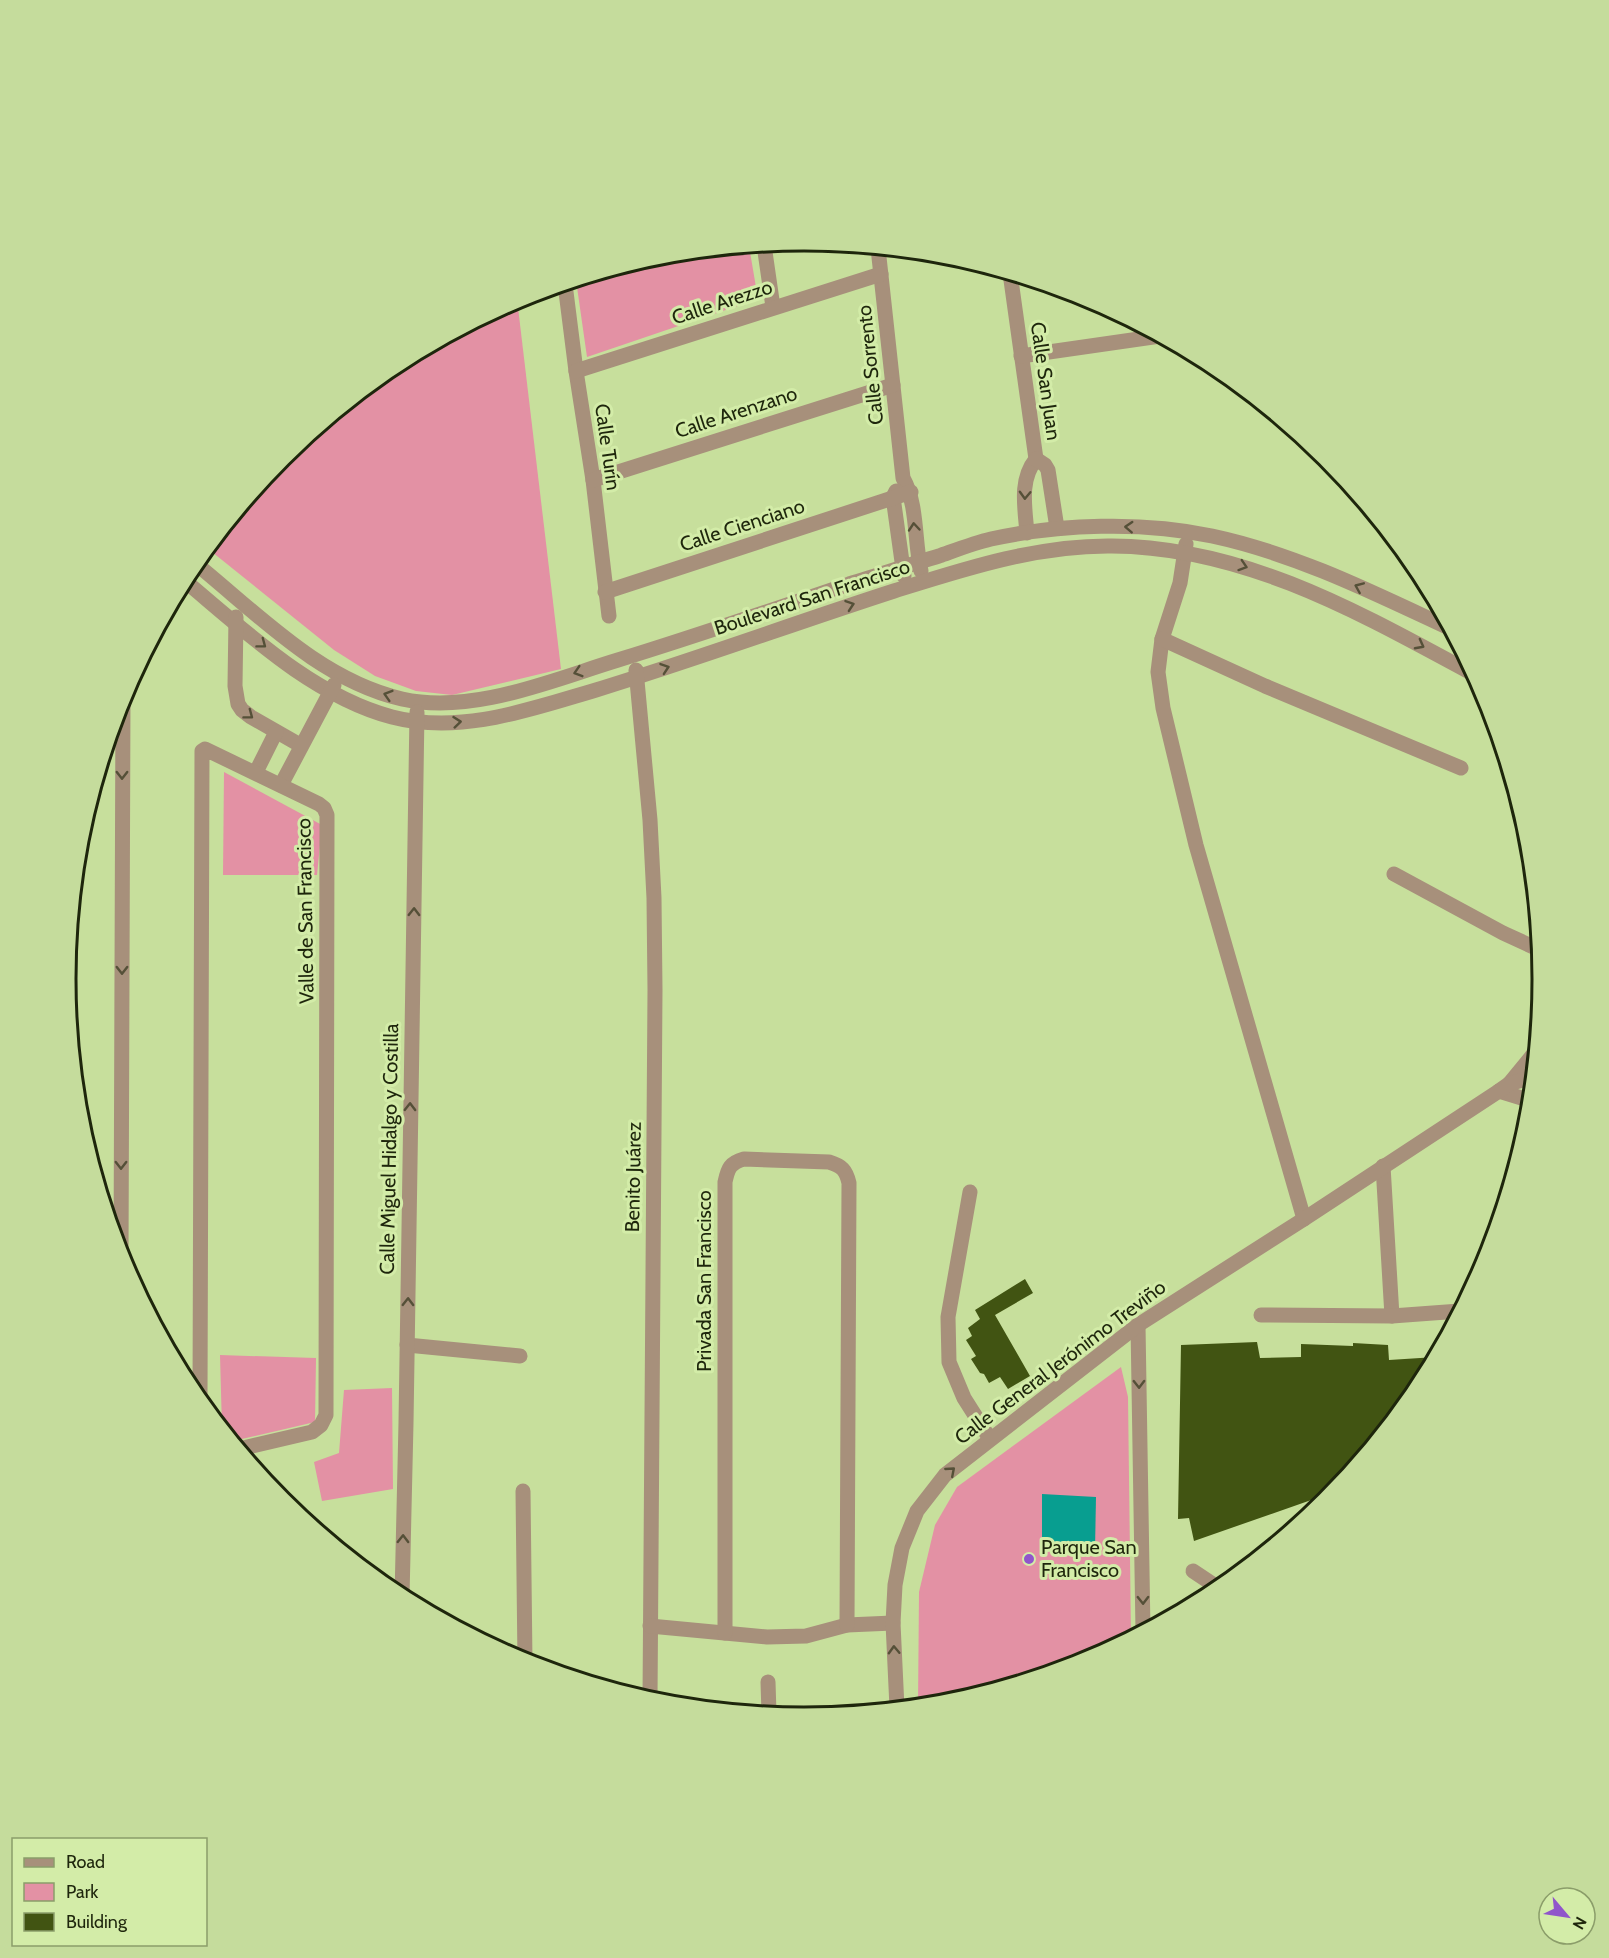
<svg xmlns="http://www.w3.org/2000/svg" width="1609" height="1958" viewBox="0 0 1609 1958" font-family="Cabin,sans-serif">
	<rect width="100%" height="100%" fill="#c7df9c"/>
	<g fill="#e391a4">
		<polygon points="749,246 758,299 587,357 576,280 661,255"/>
		<polygon points="517,299 561,669 452,695 416,691 375,676 334,650 207,548 283,457 394,365"/>
		<polygon points="224,772 322,825 317,875 223,875"/>
		<polygon points="220,1355 316,1358 315,1422 233,1441 222,1428"/>
		<polygon points="1121,1367 1128,1397 1131,1638 1087,1661 948,1703 918,1706 919,1592 935,1525 957,1487"/>
		<polygon points="392,1388 393,1489 322,1501 314,1462 339,1453 344,1390"/>
	</g>
	<polygon fill="#089e90" points="1042,1494 1096,1497 1095,1550 1042,1548"/>
	<g fill="#415412">
		<polygon points="1025,1279 1033,1293 995,1315 1030,1376 1008,1389 1000,1377 989,1383 984,1374 980,1373 971,1359 976,1356 966,1340 972,1336 968,1328 980,1319 975,1310"/>
		<polygon points="1257,1342 1260,1358 1301,1357 1301,1344 1353,1346 1353,1343 1388,1345 1389,1360 1436,1357 1418,1390 1334,1492 1194,1541 1189,1518 1178,1519 1181,1345"/>
	</g>
	<g fill="none" stroke-linecap="round" stroke-linejoin="round">
		<g stroke="#a7907b" stroke-width="15">
			<polyline points="764,245 773,307"/>
			<path d="M878,248L903,478C918,505 914,540 921,571"/>
			<path d="M1010,273L1036,459C1019,480 1025,508 1027,533"/>
			<polyline points="565,284 576,371 593,480 609,616"/>
			<polyline points="1021,356 1160,336"/>
			<polyline points="576,371 881,274"/>
			<polyline points="1036,459 1045,465 1048,470 1057,528"/>
			<polyline points="593,480 893,385"/>
			<polyline points="896,491 893,497 904,576"/>
			<polyline points="1186,544 1180,583 1162,639 1158,672 1163,708 1196,845 1304,1219"/>
			<path d="M195,563C258,614 320,680 402,699C472,715 552,680 618,660C696,636 772,610 849,584C879,575 909,565 939,556C956,550 974,543 991,539C1059,524 1143,521 1212,536C1296,554 1374,593 1451,629"/>
			<path d="M184,580C246,632 313,696 392,717C461,735 531,709 596,690C697,659 795,623 894,591C964,569 1037,545 1112,546C1246,547 1360,613 1475,675"/>
			<polyline points="605,592 911,492"/>
			<polyline points="236,617 235,686 238,704 242,710 251,717 300,745"/>
			<polyline points="1162,639 1265,686 1461,768"/>
			<polyline points="636,670 650,820 654,898 655,990 650,1700"/>
			<polyline points="256,772 276,732"/>
			<polyline points="281,785 334,685"/>
			<polyline points="1394,874 1503,933 1540,950"/>
			<polyline points="1509,1084 1536,1051"/>
			<polyline points="1499,1091 1531,1101"/>
			<polyline points="1383,1166 1392,1316"/>
			<polyline points="970,1192 948,1317 949,1362 964,1398 990,1439"/>
			<polyline points="121,1257 123,695"/>
			<polyline points="1261,1315 1392,1316 1460,1311"/>
			<polyline points="1138,1325 1143,1631"/>
			<polyline points="407,1345 520,1356"/>
			<polyline points="200,1400 202,751 205,749 319,804 324,808 327,815 326,1415 321,1425 312,1432 239,1449"/>
			<polyline points="523,1491 525,1662"/>
			<polyline points="1193,1571 1217,1587"/>
			<polyline points="402,1597 406,1423 417,712"/>
			<polyline points="650,1626 767,1637 806,1636 847,1625 893,1623"/>
			<path d="M725,1633V1182C728,1168 730,1163 744,1159L829,1162C842,1166 846,1170 849,1183L847,1625"/>
			<polyline points="768,1682 769,1714"/>
			<polyline points="897,1708 893,1623 895,1585 902,1548 917,1511 945,1475 1138,1325 1304,1219 1499,1091 1509,1084 1533,1077"/>
		</g>
	</g>
	<defs><path id="oneway-chevron" d="M-2-3.5L2.5 0L-2 3.5" fill="none" stroke-width="1.6" stroke-linecap="round" stroke-linejoin="round" transform="scale(1.5)"/></defs>
	<g stroke="#555038">
		<use href="#oneway-chevron" transform="translate(1025 495) rotate(92)"/>
		<use href="#oneway-chevron" transform="translate(914 527) rotate(-95)"/>
		<use href="#oneway-chevron" transform="translate(1129 527) rotate(-177)"/>
		<use href="#oneway-chevron" transform="translate(1243 566) rotate(18)"/>
		<use href="#oneway-chevron" transform="translate(1359 587) rotate(-157)"/>
		<use href="#oneway-chevron" transform="translate(850 605) rotate(-19)"/>
		<use href="#oneway-chevron" transform="translate(262 644) rotate(37)"/>
		<use href="#oneway-chevron" transform="translate(1420 645) rotate(28)"/>
		<use href="#oneway-chevron" transform="translate(665 668) rotate(-19)"/>
		<use href="#oneway-chevron" transform="translate(578 672) rotate(163)"/>
		<use href="#oneway-chevron" transform="translate(388 695) rotate(-163)"/>
		<use href="#oneway-chevron" transform="translate(249 715) rotate(37)"/>
		<use href="#oneway-chevron" transform="translate(457 722) rotate(-6)"/>
		<use href="#oneway-chevron" transform="translate(122 775) rotate(90)"/>
		<use href="#oneway-chevron" transform="translate(414 912) rotate(-89)"/>
		<use href="#oneway-chevron" transform="translate(122 970) rotate(90)"/>
		<use href="#oneway-chevron" transform="translate(410 1107) rotate(-89)"/>
		<use href="#oneway-chevron" transform="translate(121 1165) rotate(90)"/>
		<use href="#oneway-chevron" transform="translate(408 1302) rotate(-89)"/>
		<use href="#oneway-chevron" transform="translate(1139 1384) rotate(89)"/>
		<use href="#oneway-chevron" transform="translate(951 1471) rotate(-41)"/>
		<use href="#oneway-chevron" transform="translate(403 1539) rotate(-89)"/>
		<use href="#oneway-chevron" transform="translate(1143 1600) rotate(89)"/>
		<use href="#oneway-chevron" transform="translate(894 1650) rotate(-92)"/>
	</g>
	<circle fill="#9055cb" stroke="#d3eca8" stroke-width="2" cx="1029" cy="1559" r="6"/>
	<g text-anchor="middle" stroke-width="6" stroke-linejoin="round" paint-order="stroke">
		<g font-size="20" fill="#1e260c" stroke="#d3eca8">
			<text transform="translate(722 302) rotate(-18)" y="7">Calle Arezzo</text>
			<text transform="translate(870 365) rotate(-96)" y="7">Calle Sorrento</text>
			<text transform="translate(1046 381) rotate(82)" y="7">Calle San Juan</text>
			<text transform="translate(736 412) rotate(-18)" y="7">Calle Arenzano</text>
			<text transform="translate(608 447) rotate(82)" y="7">Calle Turín</text>
			<text transform="translate(742 525) rotate(-18)" y="7">Calle Cienciano</text>
			<text transform="translate(812 597) rotate(-18)" y="7">Boulevard San Francisco</text>
			<text transform="translate(305 911) rotate(-91)" y="7">Valle de San Francisco</text>
			<text transform="translate(389 1149) rotate(-89)" y="7">Calle Miguel Hidalgo y Costilla</text>
			<text transform="translate(633 1177) rotate(-89)" y="7">Benito Juárez</text>
			<text transform="translate(704 1281) rotate(-90)" y="7">Privada San Francisco</text>
			<text transform="translate(1060 1362) rotate(-37)" y="7">Calle General Jerónimo Treviño</text>
		</g>
		<g font-size="20" fill="#1e260c" stroke="#d3eca8" text-anchor="start">
			<text x="1041" y="1554">Parque San<tspan x="1041" dy="23">Francisco</tspan></text>
		</g>
	</g>
	<path d="M0 0H1609V1958H0ZM76 979a728 728 0 1 1 1456 0a728 728 0 1 1-1456 0Z" fill="#c5dc9c" fill-rule="evenodd"/>
	<path fill="none" stroke="#1e260c" stroke-width="3" d="M76 979a728 728 0 1 1 1456 0a728 728 0 1 1-1456 0Z"/>
	<rect x="12" y="1838" width="195" height="108" fill="#d3eca8" stroke="#8b9d6a" stroke-width="1.5"/>
	<rect x="24" y="1858" width="30" height="9" fill="#a7907b" stroke="#8b9d6a" stroke-width="1.5"/>
	<text x="66" y="1868" font-size="18" fill="#1e260c">Road</text>
	<rect x="24" y="1883" width="30" height="18" fill="#e391a4" stroke="#8b9d6a" stroke-width="1.5"/>
	<text x="66" y="1898" font-size="18" fill="#1e260c">Park</text>
	<rect x="24" y="1913" width="30" height="18" fill="#415412" stroke="#8b9d6a" stroke-width="1.5"/>
	<text x="66" y="1928" font-size="18" fill="#1e260c">Building</text>
	<g transform="translate(1567 1916) rotate(119)"><circle r="28" fill="#d3eca8" stroke="#8b9d6a" stroke-width="1.5"/>
	<path d="M0-4.5L10 22L0 15L-10 22Z" fill="#9055cb"/>
	<text y="-9" font-size="16" font-weight="bold" text-anchor="middle" fill="#1e260c">N</text>
	</g>
</svg>
